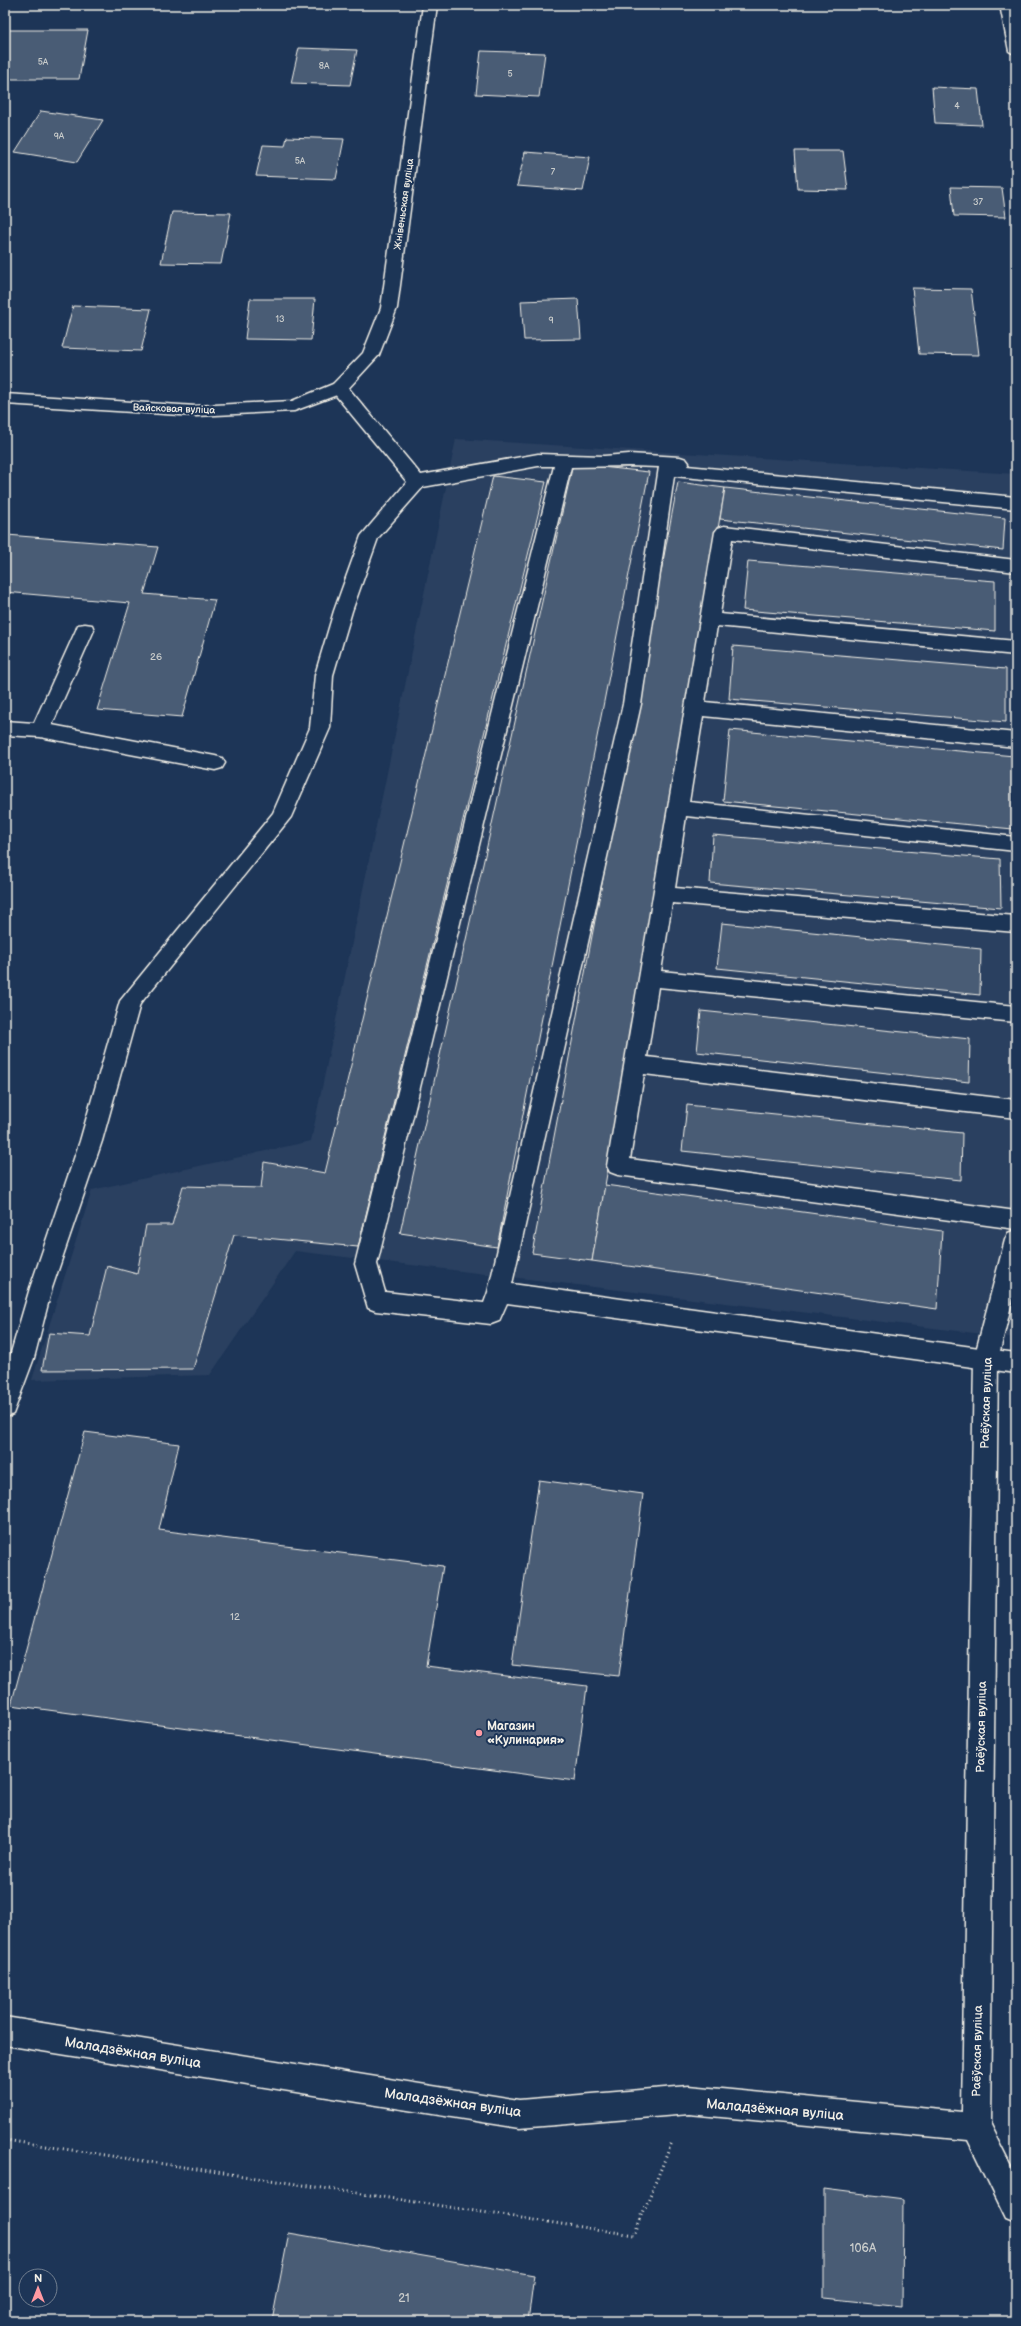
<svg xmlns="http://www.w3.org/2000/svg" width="1021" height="2326" viewBox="0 0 1021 2326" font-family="'Balsamiq Sans',sans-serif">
	<rect width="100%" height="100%" fill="#1d3557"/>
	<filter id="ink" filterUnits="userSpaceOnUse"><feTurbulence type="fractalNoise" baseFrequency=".025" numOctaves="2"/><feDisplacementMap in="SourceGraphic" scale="8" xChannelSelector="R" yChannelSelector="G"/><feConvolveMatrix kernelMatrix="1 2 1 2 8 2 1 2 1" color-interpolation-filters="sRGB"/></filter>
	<g filter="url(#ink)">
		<polygon fill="#2a4060" points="456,439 1016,474 1016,1338 295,1251 210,1375 32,1380 92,1190 311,1141"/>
		<g fill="#485b74" stroke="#f4f1e8">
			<polygon points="8,30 88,30 79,79 5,79 5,45"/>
			<polygon points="299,48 357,50 350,85 291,83"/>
			<polygon points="481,51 545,53 539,97 476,94"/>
			<polygon points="932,87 978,89 982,125 935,123"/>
			<polygon points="41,111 103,120 77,162 15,152"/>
			<polygon points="287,137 344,139 336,179 256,176 263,145 285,146"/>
			<polygon points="795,151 843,151 848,190 798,189"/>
			<polygon points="525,152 590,157 583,191 517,186"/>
			<polygon points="951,187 1002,188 1006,217 954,216"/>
			<polygon points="172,212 231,213 221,264 161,263"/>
			<polygon points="912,288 971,289 979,355 919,354"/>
			<polygon points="250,299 315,299 311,340 245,339"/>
			<polygon points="578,299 581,339 524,340 521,301"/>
			<polygon points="73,306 151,309 141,351 62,348"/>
			<polygon points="573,464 649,472 497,1247 400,1233"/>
			<polygon points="493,476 546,482 358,1247 234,1235 193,1369 42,1370 49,1333 90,1336 107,1266 137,1274 146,1225 172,1225 183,1186 261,1188 264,1162 325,1173"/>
			<polygon points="678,482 725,488 592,1261 532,1253"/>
			<polygon points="725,488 1005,518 1003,550 720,519"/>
			<polygon points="7,535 158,547 144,594 215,600 182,717 97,710 130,603 5,592"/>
			<polygon points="748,561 995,581 995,631 743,610"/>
			<polygon points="733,646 1006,669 1006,722 729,699"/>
			<polygon points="730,730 1014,756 1013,829 723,801"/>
			<polygon points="713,835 1000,859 1001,908 710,883"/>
			<polygon points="722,923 981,949 980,995 717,968"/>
			<polygon points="701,1011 970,1039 969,1082 697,1052"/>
			<polygon points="687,1105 962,1133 961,1180 682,1151"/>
			<polygon points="605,1185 942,1231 937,1309 592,1261"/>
			<polygon points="85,1432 179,1444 159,1530 443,1566 426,1666 587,1686 575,1781 11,1705"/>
			<polygon points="539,1480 643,1494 619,1676 512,1665"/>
			<polygon points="824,2189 903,2199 902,2306 824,2298"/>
			<polygon points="289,2233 534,2275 528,2321 272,2321"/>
		</g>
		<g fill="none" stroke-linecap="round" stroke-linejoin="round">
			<defs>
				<g id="lane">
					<path d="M339,383L345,384L421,475L538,454L604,456L629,454L680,457L686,459L689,463L687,466L1016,497V509L674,476L641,704L512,1284L1016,1353V1373L507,1303L499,1321L491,1324L376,1311L368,1308L355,1264L554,466H538L423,487L378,538L352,611L333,675L330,728L291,817L140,1004L102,1141L52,1288L34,1358L13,1414L5,1418V1373L30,1288L80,1141L120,1001L273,813L310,728L315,675L334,611L361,536L407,482L333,392L331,388L333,384ZM629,466L659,467L623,704L488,1292L484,1303L385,1292L377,1264L571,467Z"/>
					<polygon points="724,526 1016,560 1016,572 732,539 720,614 1016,641 1016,655 717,626 705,702 1016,733 1016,747 703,716 689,802 1016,837 1016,851 686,816 675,888 1016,916 1016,932 672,903 661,971 1016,1006 1016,1022 658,987 647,1057 1016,1100 1016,1118 644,1074 630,1159 1016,1211 1016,1229 618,1175 610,1172 607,1166 715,532 718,528"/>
					<polygon points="85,624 92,625 94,630 52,725 215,756 222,758 225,763 222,768 215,770 40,737 5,735 5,721 34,723 76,630 78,625"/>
				</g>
				<g id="street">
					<polygon points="423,5 437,5 397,308 379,355 345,392 294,411 196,416 5,404 5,394 196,406 292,401 333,384 363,353 381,308"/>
					<polygon points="1000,5 1014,5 1016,55 1009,51"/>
					<polygon points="1016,1230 1016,1285 998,1359 990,2125 1016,2177 1016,2222 1006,2218 968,2140 689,2114 519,2128 5,2045 5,2017 519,2100 689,2086 962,2112 974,1359 1005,1240 1008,1233"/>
				</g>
			</defs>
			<use href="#lane" stroke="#f4f1e8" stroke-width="3"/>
			<use href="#street" stroke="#f4f1e8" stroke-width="3"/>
			<polyline stroke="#f4f1e8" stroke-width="3" stroke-dasharray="1 3.5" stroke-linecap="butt" points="5,2140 634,2235 672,2142"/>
			<use href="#lane" fill="#1d3557" fill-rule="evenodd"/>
			<use href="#street" fill="#1d3557" fill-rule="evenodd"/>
		</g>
	</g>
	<circle fill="#ff9aa2" stroke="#1d3557" stroke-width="1.5" cx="479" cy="1733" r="4"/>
	<g text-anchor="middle" stroke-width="4" stroke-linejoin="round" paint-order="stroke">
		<g font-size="9" fill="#c9cccb">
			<text x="43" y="65">5А</text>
			<text x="324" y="69">8А</text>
			<text x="510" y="77">5</text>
			<text x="957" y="109">4</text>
			<text x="59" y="139">9А</text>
			<text x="300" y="164">5А</text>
			<text x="553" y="175">7</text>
			<text x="978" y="205">37</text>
			<text x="280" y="322">13</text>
			<text x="551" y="323">9</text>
		</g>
		<g font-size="10" fill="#f4f1e8" stroke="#1d3557">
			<text transform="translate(403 204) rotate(-82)" y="4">Жнівеньская вуліца</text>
			<text transform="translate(174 408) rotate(2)" y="4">Вайсковая вуліца</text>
		</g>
		<g font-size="10" fill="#c9cccb">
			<text x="156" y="660">26</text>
			<text x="235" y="1620">12</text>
		</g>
		<g font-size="12" fill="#f4f1e8" stroke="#1d3557">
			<text transform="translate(986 1403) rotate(-88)" y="4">Раёўская вуліца</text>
			<text transform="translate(981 1727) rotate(-89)" y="4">Раёўская вуліца</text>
			<text transform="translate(977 2051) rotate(-89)" y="4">Раёўская вуліца</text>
		</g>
		<g font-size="12" font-weight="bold" fill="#f4f1e8" stroke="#1d3557" text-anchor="start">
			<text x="487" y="1730">Магазин<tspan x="487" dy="14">«Кулинария»</tspan></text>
		</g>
		<g font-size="12" fill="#c9cccb">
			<text x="863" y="2252">106А</text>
			<text x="404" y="2302">21</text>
		</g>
		<g font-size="14" fill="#f4f1e8" stroke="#1d3557">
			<text transform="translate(133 2052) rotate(9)" y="5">Маладзёжная вуліца</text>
			<text transform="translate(453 2102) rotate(8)" y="5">Маладзёжная вуліца</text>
			<text transform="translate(775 2109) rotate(5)" y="5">Маладзёжная вуліца</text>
		</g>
	</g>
	<rect width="1021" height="2326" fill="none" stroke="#1d3557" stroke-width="20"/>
	<rect x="10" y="10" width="1001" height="2306" fill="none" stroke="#f4f1e8" stroke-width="1.5" filter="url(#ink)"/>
	<g transform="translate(38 2288)"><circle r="19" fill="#1d3557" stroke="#738091"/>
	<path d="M0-3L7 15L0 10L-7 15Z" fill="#ff9aa2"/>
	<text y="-6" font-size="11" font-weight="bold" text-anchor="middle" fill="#f4f1e8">N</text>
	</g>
</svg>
